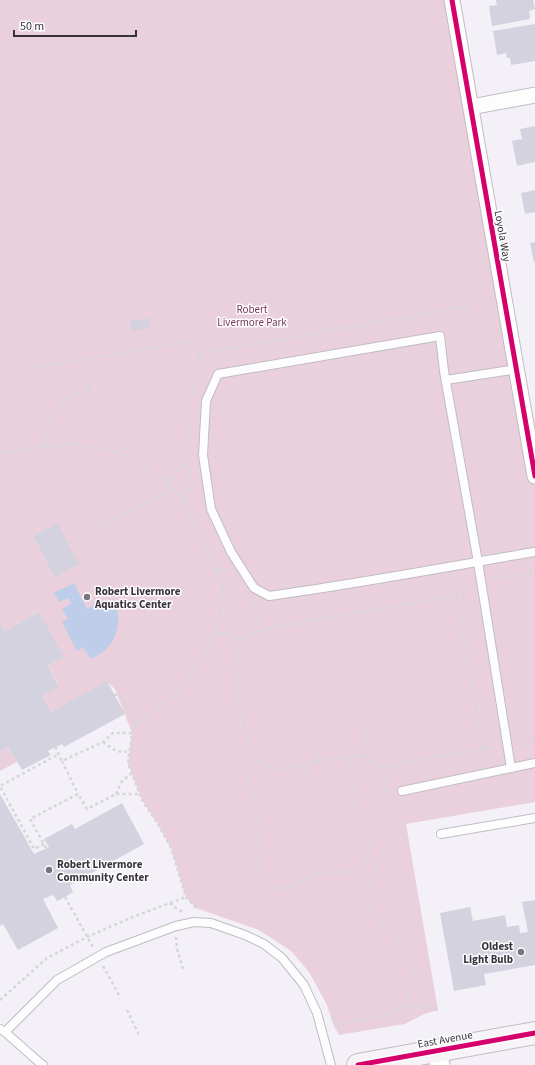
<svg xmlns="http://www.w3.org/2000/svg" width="535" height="1065" viewBox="0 0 535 1065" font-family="'Source Sans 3',sans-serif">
	<rect width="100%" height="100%" fill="#f4f0f8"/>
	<g fill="#ead0dd" fill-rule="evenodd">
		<path d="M0,0H452L535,476V802L406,824L438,1010L424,1014L405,1024L339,1035L333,1024L327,1005L309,972L291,951L259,930L196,908L186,897L171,848L158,824L142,800L128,763L132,733L115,689L107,682L51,712L42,696L59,686L48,665L63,657L39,612L5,631L0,621ZM57,523L55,576L33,536Z"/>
		<polygon points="8,747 17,762 0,771 0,751"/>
	</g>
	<path fill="#becdea" d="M74,583L87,609L99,602L103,608L115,601C123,627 115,648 91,659L83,647L77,651L62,622L68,619L62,609L72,603L68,598L59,602L54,593Z"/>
	<g fill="#d3d2de">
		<polygon points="496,0 533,0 535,9 529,11 530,19 492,26 489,6 497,5"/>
		<polygon points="535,24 535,61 511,65 510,58 507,58 506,53 497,55 493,31"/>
		<polygon points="535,126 535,162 517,166 512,141 522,139 520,129"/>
		<polygon points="535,190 535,212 525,214 521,193"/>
		<polygon points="535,242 535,262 534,263 530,243"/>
		<polygon points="149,318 151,327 132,331 130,321"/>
		<polygon points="57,523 79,564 55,577 33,536"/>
		<polygon points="39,612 64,657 48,665 59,687 42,696 51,712 107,681 125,714 64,747 62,744 48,751 51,755 22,770 8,747 0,751 0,621 5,631"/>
		<polygon points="0,794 34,854 49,847 44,839 72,824 75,829 122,803 144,844 70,885 73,892 65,897 57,901 53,895 43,899 58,928 18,950 3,924 0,926"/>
		<polygon points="535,900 535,965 484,974 486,985 454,991 440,913 470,907 473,921 505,915 507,927 519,925 520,933 528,932 522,902"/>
	</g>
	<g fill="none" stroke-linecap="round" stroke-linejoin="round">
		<defs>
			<g id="service">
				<polyline points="446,380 517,369"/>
				<path d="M511,768L478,562L444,371L440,336L218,374L206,401L203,455L211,509L231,552L254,588L269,596C356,584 442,568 528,553L535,552"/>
				<polyline points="402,791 535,763"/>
				<polyline points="441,834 535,818"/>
				<polyline points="0,1029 5,1032 40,1063 43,1065"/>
				<polyline points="5,1032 57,980 106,952 176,926 194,922 211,923 245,935 264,944 282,958 304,985 317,1013 331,1065"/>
			</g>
			<g id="minor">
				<polyline points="452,0 535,476"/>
				<polyline points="471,107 535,95"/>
			</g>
			<polyline id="tertiary" points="437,1051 440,1065"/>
			<polyline id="secondary" points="358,1065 535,1033"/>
		</defs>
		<use href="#service" stroke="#c0bcc4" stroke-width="10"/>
		<use href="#minor" stroke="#c0bcc4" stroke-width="17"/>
		<use href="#tertiary" stroke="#c0bcc4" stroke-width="21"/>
		<use href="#secondary" stroke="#c0bcc4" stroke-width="24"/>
		<g stroke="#d6d6d8" stroke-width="2.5" stroke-dasharray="3 3" stroke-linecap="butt">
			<polyline points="0,2 5,0"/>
			<polyline points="26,369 86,359"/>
			<polyline points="194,395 200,374 198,353 276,340 472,306"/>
			<polyline points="43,447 48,428 56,410 67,396 90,390 86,359 196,340 198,353"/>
			<polyline points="0,453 76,443 121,453 169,481 187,507 220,581 222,586 220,620 207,651 178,693 136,724 132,733 128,763 142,800 158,824 171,848 186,897 196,908 199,909"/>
			<polyline points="182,499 192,488 191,477 184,465"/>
			<polyline points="71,543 165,493 169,481 184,465 189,440 191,418"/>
			<polyline points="215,570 229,570"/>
			<polyline points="493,578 533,573"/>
			<polyline points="222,586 235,578"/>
			<polyline points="456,595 469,592"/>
			<polyline points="252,600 257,615 258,631"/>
			<polyline points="215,632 241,639 236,662 239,699 248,742 252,754 269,769 286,769 315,762 348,756 365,757 382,767 388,797 391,823 387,845 374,871 370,881 368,895 370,905 373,912 379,921 405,949 410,959 412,968 412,988 409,997 405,1005 392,1013 382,1016 347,1021 337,1027 331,1014"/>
			<polyline points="241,639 255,632 283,626 456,595 483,749 382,767"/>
			<polyline points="356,688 366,737 365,746 362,757"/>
			<polyline points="114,695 119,694 136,724"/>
			<polyline points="103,742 116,751 129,752"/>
			<polyline points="520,746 535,743"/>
			<polyline points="55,747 62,761 103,742 113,733 132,733"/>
			<polyline points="483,749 496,747"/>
			<polyline points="258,759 250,772 247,783 248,790 253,800 257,815 257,851 259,870 266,882 274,887 288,889 302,883 316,875 344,872 358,867 368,859 372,847 366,834 361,827 358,817 348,756"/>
			<polyline points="422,759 424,775"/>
			<polyline points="62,761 78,794"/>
			<polyline points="304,786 304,774 315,762 320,751 320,740"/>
			<polyline points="116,794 122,781 132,773"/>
			<polyline points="44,844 34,849 0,786 59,754"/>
			<polyline points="46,848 30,819 78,794 87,809 116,794 140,794"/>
			<polyline points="65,897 93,947"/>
			<polyline points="170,903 177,909 183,912"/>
			<polyline points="176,937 177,949 183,969"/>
			<polyline points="103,966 119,995"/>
			<polyline points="0,1000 47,958 87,937 130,918 186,897"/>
			<polyline points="405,1005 428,1007 438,1010"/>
			<polyline points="127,1010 140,1037"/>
		</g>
		<use href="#service" stroke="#fdfdfe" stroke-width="8"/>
		<use href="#minor" stroke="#fdfdfe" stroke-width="15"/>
		<use href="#tertiary" stroke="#fdfdfe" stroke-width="19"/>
		<use href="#secondary" stroke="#f7f4f7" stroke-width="22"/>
		<defs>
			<g id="cycleway">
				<polyline points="452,0 535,476"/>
				<polyline points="358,1065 535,1033"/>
			</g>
		</defs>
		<use href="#cycleway" stroke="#fdfdfd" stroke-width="8"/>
		<use href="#cycleway" stroke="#d6006c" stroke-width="5"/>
	</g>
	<g fill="#79747e" stroke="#fdfdfd" stroke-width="1.5">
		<circle cx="87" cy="597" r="4"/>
		<circle cx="49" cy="870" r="4"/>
		<circle cx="521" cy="952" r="4"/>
	</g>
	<g text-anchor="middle" stroke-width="3" stroke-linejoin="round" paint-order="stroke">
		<g font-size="11" fill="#37323c" stroke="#fdfdfd">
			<text transform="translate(503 236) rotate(80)" y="4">Loyola Way</text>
			<text transform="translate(445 1039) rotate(-10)" y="4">East Avenue</text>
		</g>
		<g font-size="11" fill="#773b58" stroke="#fdfdfd">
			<text x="252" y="313">Robert<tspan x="252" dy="13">Livermore Park</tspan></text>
		</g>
		<g font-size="11" font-weight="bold" fill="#37323c" stroke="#fdfdfd" text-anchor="start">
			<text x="95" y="595">Robert Livermore<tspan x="95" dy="13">Aquatics Center</tspan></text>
			<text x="57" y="868">Robert Livermore<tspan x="57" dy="13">Community Center</tspan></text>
			<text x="513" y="950" text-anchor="end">Oldest<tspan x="513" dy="13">Light Bulb</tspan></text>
		</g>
	</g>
	<path d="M14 30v6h122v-6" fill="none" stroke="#37323c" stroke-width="2"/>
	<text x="20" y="30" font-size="12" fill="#37323c" stroke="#fdfdfd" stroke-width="3" paint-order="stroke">50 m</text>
</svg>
